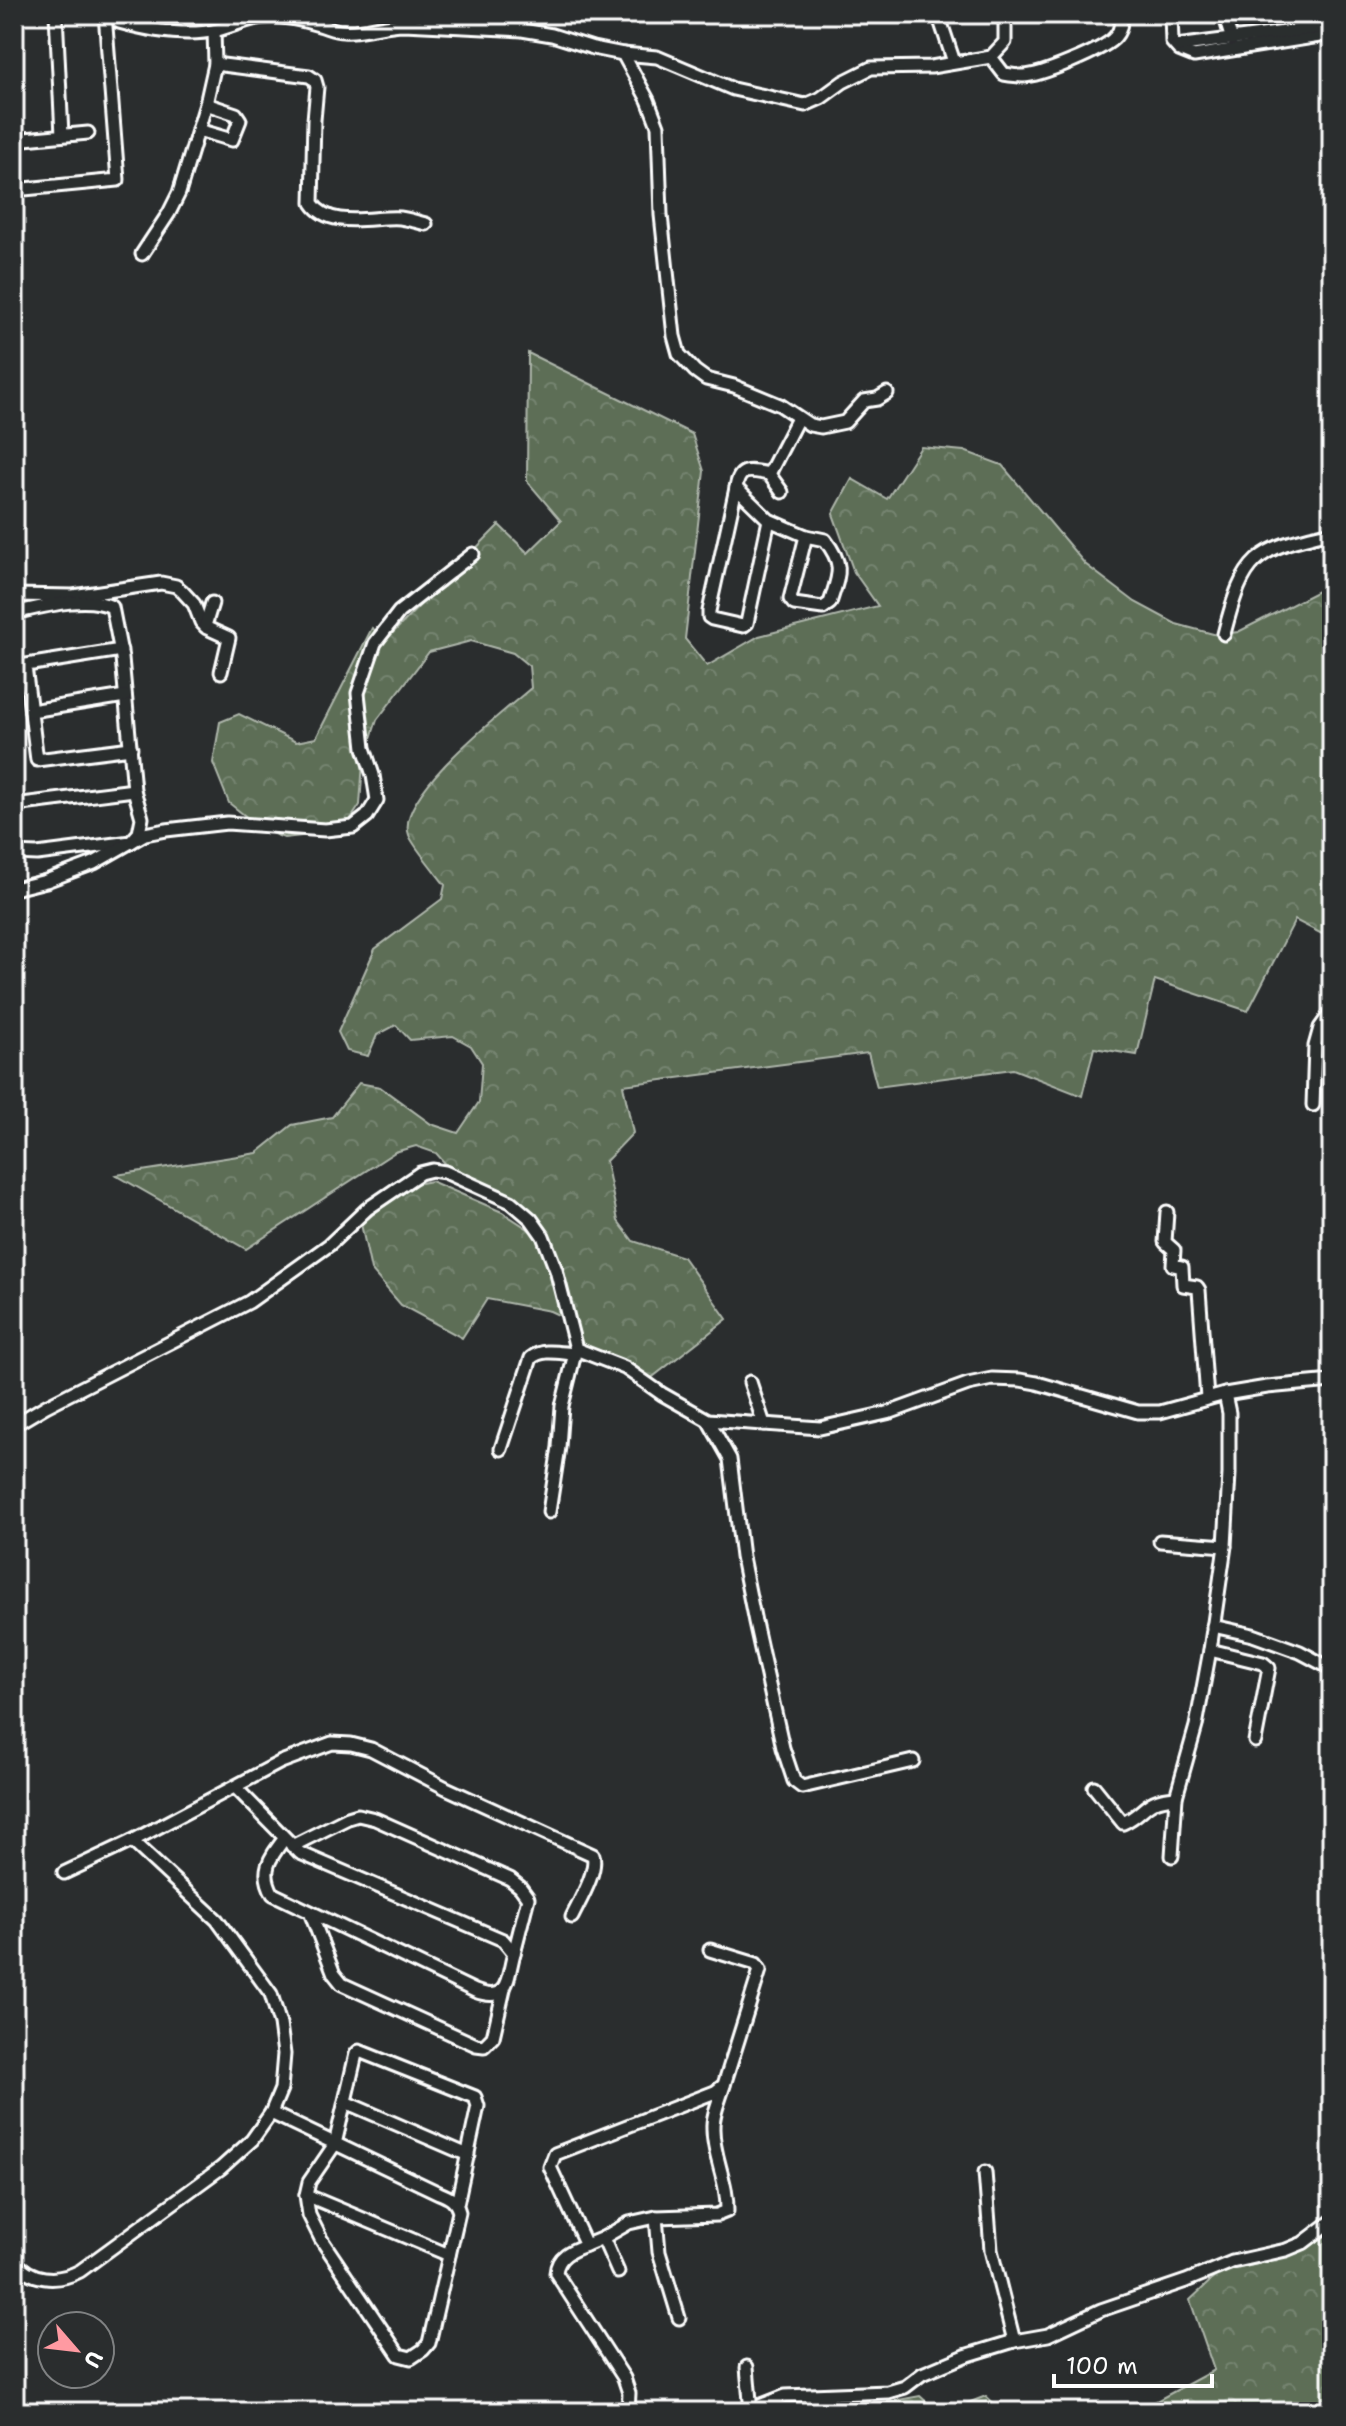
<svg xmlns="http://www.w3.org/2000/svg" width="1346" height="2426" viewBox="0 0 1346 2426" font-family="'Shantell Sans',sans-serif">
	<defs>
		<pattern id="forest-crowns" width="20" height="18" patternUnits="userSpaceOnUse" patternTransform="scale(2)"><rect width="20" height="18" fill="#5d6e57"/><path d="M2 6a3 3 0 1 1 6 0M12 15a3 3 0 1 1 6 0" fill="none" stroke="#758470"/></pattern>
	</defs>
	<rect width="100%" height="100%" fill="#2a2d2e"/>
	<filter id="ink" filterUnits="userSpaceOnUse"><feTurbulence type="fractalNoise" baseFrequency=".0125" numOctaves="2"/><feDisplacementMap in="SourceGraphic" scale="16" xChannelSelector="R" yChannelSelector="G"/><feConvolveMatrix kernelMatrix="1 2 1 2 8 2 1 2 1" color-interpolation-filters="sRGB"/></filter>
	<g filter="url(#ink)">
		<g fill="url(#forest-crowns)" stroke="#aeb6ab" stroke-width="2">
			<path d="M528,353L692,434L704,471L685,639L707,666L759,636L878,606L854,572L833,514L852,479L887,499L921,447L964,451L1002,465L1085,564L1135,602L1176,624L1217,635L1238,632L1332,584V939L1295,920L1248,1011L1155,980L1137,1055L1094,1048L1082,1096L1013,1069L877,1087L868,1053L623,1085L633,1133L606,1161L618,1221L633,1241L683,1257L727,1319L645,1383L577,1348L567,1319L550,1311L487,1299L462,1338L401,1305L371,1270L361,1224L410,1185L431,1181L502,1212L548,1242L528,1208L450,1169L436,1153L416,1146L395,1152L246,1249L116,1175L257,1153L292,1125L332,1117L359,1083L380,1087L431,1124L458,1133L479,1102L482,1063L471,1046L453,1036L410,1040L396,1025L377,1035L368,1056L347,1051L338,1032L375,949L442,899L445,885C437,874 413,846 409,835C394,796 503,712 531,688L529,666L513,653L471,641L429,652L377,720L363,762L360,805L348,823L328,833L284,838L263,830L229,803L213,763L220,722L239,714L296,742L316,738L372,628L387,639L499,525L528,553L561,521L527,481Z"/>
			<polygon points="1332,2231 1332,2412 1136,2412 1214,2370 1190,2300 1219,2273 1266,2262 1308,2248"/>
			<polygon points="920,2396 938,2412 825,2412 835,2404 882,2403"/>
			<polygon points="986,2396 1003,2412 945,2412"/>
		</g>
		<g fill="none" stroke-linecap="round" stroke-linejoin="round">
			<defs>
				<g id="minor">
					<polyline points="56,14 62,135"/>
					<path d="M116,14L119,22C148,30 187,37 217,30C232,27 248,18 264,17C280,15 304,20 319,25C327,27 334,31 343,31C363,33 383,24 404,24L522,30L552,35L593,48L623,54L657,57L733,89L805,105L821,98L843,82L871,68L931,67L991,57L1005,42V14"/>
					<polyline points="943,14 941,23 954,62"/>
					<polyline points="1171,14 1172,42 1179,50 1194,56 1332,34"/>
					<polyline points="1224,14 1232,40"/>
					<polyline points="1176,46 1332,26"/>
					<polyline points="623,54 648,100 658,126 661,215 674,336 679,354 695,371 706,379 734,386 780,405 810,425 821,427 845,422 864,401 877,399 887,393"/>
					<path d="M991,57L1004,74C1010,75 1017,76 1023,76C1040,76 1104,50 1115,37C1121,30 1122,23 1120,14"/>
					<path d="M215,64L309,76L315,80L317,87L314,120L312,203C330,230 373,216 400,218C408,219 417,222 426,224"/>
					<polyline points="198,130 232,140 240,120 236,114 206,104"/>
					<polyline points="14,140 88,133"/>
					<polyline points="14,190 118,180 105,14"/>
					<polyline points="142,254 169,213 179,193 206,104 215,64 214,31"/>
					<polyline points="769,474 798,418"/>
					<path d="M736,488C739,466 751,471 769,474L782,492"/>
					<polyline points="769,520 747,623 743,626 712,619 709,617 709,611 736,488 769,520 806,536"/>
					<path d="M806,536L825,540C845,566 839,574 830,603L823,608L794,604L790,599Z"/>
					<polyline points="14,595 73,596 161,583 176,586 182,591 194,604 201,622 207,628 229,638 221,672"/>
					<path d="M14,613C41,607 86,594 112,607L122,658L134,790L142,818L139,833L131,842L37,854L14,853"/>
					<polyline points="205,626 212,603"/>
					<path d="M1224,634C1244,556 1254,549 1332,532"/>
					<polyline points="25,666 37,760 131,748"/>
					<polyline points="14,667 121,650"/>
					<polyline points="31,711 125,696"/>
					<polyline points="14,805 134,790"/>
					<polyline points="14,889 46,881 94,863 145,834 166,830 227,823 325,830 353,827 367,816 377,800 373,775 364,748 358,693 375,643 399,612 473,554"/>
					<polyline points="1313,1105 1315,1046 1320,1028 1332,1011"/>
					<polyline points="1167,1212 1165,1242 1174,1250 1173,1265 1182,1267 1183,1285 1197,1287 1199,1290 1207,1398"/>
					<polyline points="750,1382 764,1424"/>
					<polyline points="708,1420 730,1459 742,1557 755,1622 783,1748 794,1781 802,1787 913,1761"/>
					<polyline points="14,1425 46,1406 249,1302 329,1245 367,1209 420,1173 432,1170 445,1172 511,1202 531,1219 543,1236 556,1270 576,1349 625,1368 662,1394 708,1420 820,1428 891,1412 968,1384 992,1379 1020,1380 1037,1383 1138,1412 1160,1412 1225,1394 1267,1387 1332,1381"/>
					<path d="M501,1449L531,1358C543,1348 559,1353 574,1354"/>
					<polyline points="549,1512 559,1447 562,1406 576,1349"/>
					<polyline points="1160,1541 1225,1546"/>
					<polyline points="1213,1626 1253,1635 1300,1652 1332,1669"/>
					<polyline points="1210,1650 1263,1663 1269,1668 1255,1741"/>
					<path d="M235,1787L300,1853L503,1940L514,1953C507,1979 509,2004 475,1991L273,1894C260,1871 269,1859 284,1839"/>
					<path d="M1094,1787L1123,1823C1147,1812 1143,1799 1176,1797"/>
					<polyline points="292,1846 348,1818 358,1815 375,1819 510,1879 520,1887 528,1898 514,1953"/>
					<polyline points="1172,1856 1176,1797 1196,1726 1210,1650 1225,1546 1229,1474 1229,1413 1225,1394"/>
					<path d="M64,1873L132,1841L281,1762L332,1743L351,1744L371,1749L446,1788L593,1855C598,1871 579,1902 572,1917"/>
					<polyline points="310,1912 334,1974 342,1984 476,2045 484,2046 493,2037 504,1989"/>
					<polyline points="345,2102 468,2155"/>
					<path d="M271,2113L439,2193C449,2197 456,2200 459,2212L429,2343L423,2350L411,2358L399,2355L321,2239L309,2215L306,2195L309,2182L335,2144L356,2054L359,2051L475,2097L478,2106L457,2204"/>
					<polyline points="985,2172 991,2250 1014,2341"/>
					<polyline points="306,2195 449,2255"/>
					<polyline points="656,2217 659,2252 679,2318"/>
					<polyline points="603,2238 618,2272"/>
					<path d="M586,2245L603,2238L629,2223L656,2217L717,2215L727,2211C728,2182 713,2157 713,2129C712,2115 720,2099 724,2085"/>
					<path d="M14,2260C30,2281 57,2283 80,2271L221,2168L252,2140L271,2113L281,2089L284,2054L280,2024L271,1994L217,1920L132,1841"/>
					<polyline points="747,2367 751,2412"/>
					<path d="M628,2412L629,2393L624,2378L556,2273C557,2256 572,2250 586,2245L550,2167L555,2154L715,2092L724,2085L760,1970L756,1964L710,1950"/>
					<polyline points="752,2412 762,2405 785,2396 888,2392 905,2387 922,2374 965,2356 1014,2341 1048,2335 1101,2310 1186,2281 1232,2262 1286,2250 1303,2243 1332,2221"/>
				</g>
			</defs>
			<use href="#minor" stroke="#fff" stroke-width="17"/>
			<use href="#minor" stroke="#2a2d2e" stroke-width="11"/>
		</g>
	</g>
	<rect width="1346" height="2426" fill="none" stroke="#2a2d2e" stroke-width="48"/>
	<rect x="24" y="24" width="1298" height="2378" fill="none" stroke="#fff" stroke-width="3" filter="url(#ink)"/>
	<g transform="translate(76 2350) rotate(118)"><circle r="38" fill="#2a2d2e" stroke="#7f8182" stroke-width="2"/>
	<path d="M0-6L14 30L0 20L-14 30Z" fill="#ff9aa2"/>
	<text y="-12" font-size="22" font-weight="bold" text-anchor="middle" fill="#ffffff">U</text>
	</g>
	<path d="M1054 2374v12h158v-12" fill="none" stroke="#ffffff" stroke-width="4"/>
	<text x="1066" y="2374" font-size="24" fill="#ffffff" stroke="#2a2d2e" stroke-width="6" paint-order="stroke">100 m</text>
</svg>
